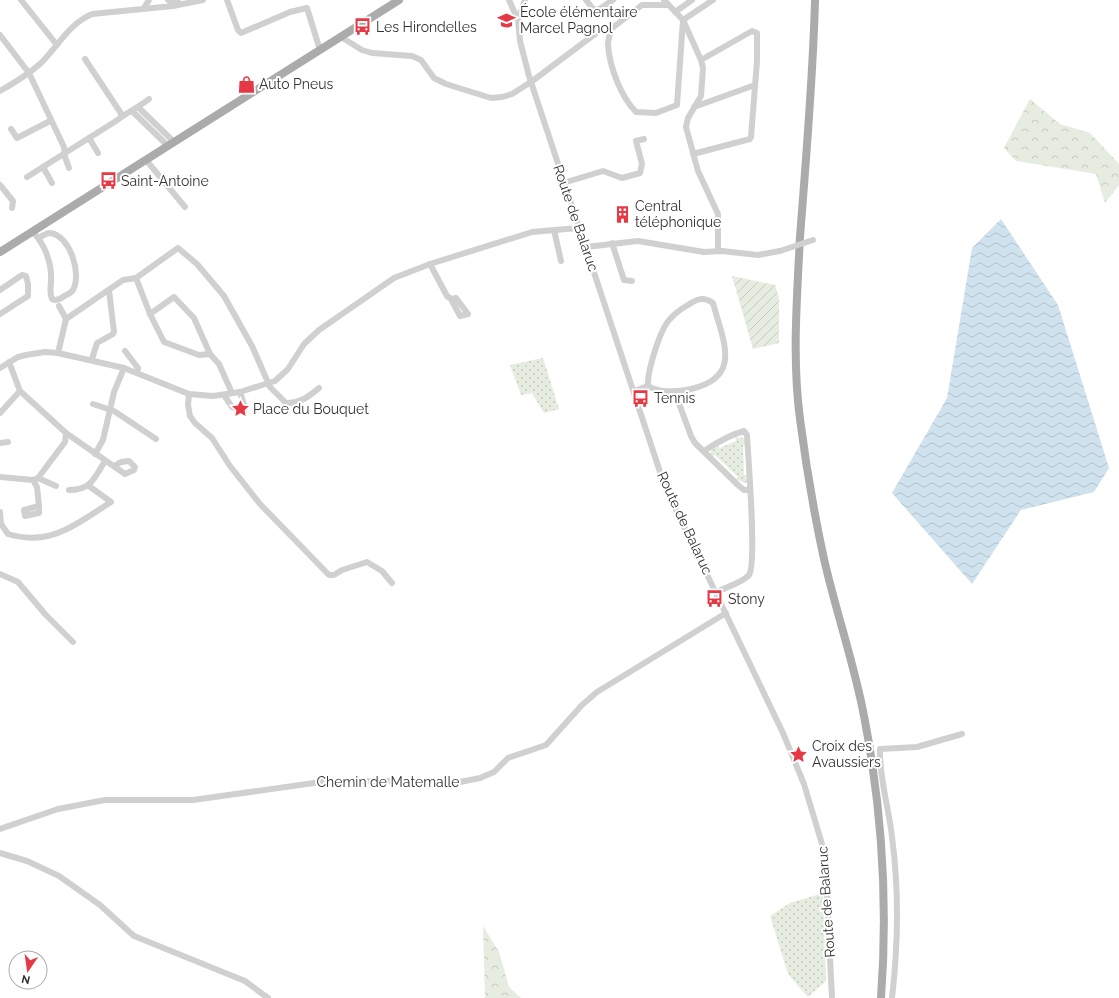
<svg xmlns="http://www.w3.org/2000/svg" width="1119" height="998" viewBox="0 0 1119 998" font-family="Raleway,sans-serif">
	<defs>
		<pattern id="grass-dots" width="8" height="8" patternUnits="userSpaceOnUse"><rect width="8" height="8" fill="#e6ecdf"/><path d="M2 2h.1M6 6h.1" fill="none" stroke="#c6cbc0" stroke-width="1.8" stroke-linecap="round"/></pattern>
		<pattern id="forest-crowns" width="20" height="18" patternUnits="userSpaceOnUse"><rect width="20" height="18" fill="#e6ecdf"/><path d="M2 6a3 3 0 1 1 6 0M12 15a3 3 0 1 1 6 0" fill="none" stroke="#c6cbc0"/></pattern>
		<pattern id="garden-furrows" width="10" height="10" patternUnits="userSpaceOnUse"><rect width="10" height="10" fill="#e6ecdf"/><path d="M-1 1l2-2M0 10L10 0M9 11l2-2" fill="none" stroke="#c6cbc0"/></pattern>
		<pattern id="water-waves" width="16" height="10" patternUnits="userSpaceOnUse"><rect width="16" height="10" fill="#cfe2ee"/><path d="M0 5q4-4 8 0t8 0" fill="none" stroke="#b2c2cd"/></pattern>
	</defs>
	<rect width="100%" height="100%" fill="#fff"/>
	<g fill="url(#grass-dots)">
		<polygon points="543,358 559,409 544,413 532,393 521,395 510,365"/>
		<polygon points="735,437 743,438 747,445 743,445 744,475 747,475 747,482 745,483 736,479 738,477 715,455 711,457 710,453 713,448 718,446 720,448 736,441"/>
		<polygon points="823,893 826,981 808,997 788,974 770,916 790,903"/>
	</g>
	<g fill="url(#forest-crowns)">
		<polygon points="1030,99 1060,124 1090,133 1119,164 1119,185 1105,203 1096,174 1016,161 1004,148"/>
		<polygon points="483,926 499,952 509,987 521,998 485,998"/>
	</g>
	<polygon fill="url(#garden-furrows)" points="732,276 775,285 779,298 779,343 753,349"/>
	<polygon fill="url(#water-waves)" points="1001,219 1058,305 1109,468 1094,492 1021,510 972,584 892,493 947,398 972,248"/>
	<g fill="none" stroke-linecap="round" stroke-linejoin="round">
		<g stroke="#d0d0d0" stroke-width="6">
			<polyline points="21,0 57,45"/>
			<polyline points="168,0 179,3"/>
			<polyline points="227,0 238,30 241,33 290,12 307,8 320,50"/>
			<polyline points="509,0 518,20"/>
			<polyline points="525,0 518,20 520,41 529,76 665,487 783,733 804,784 825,854 832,998"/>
			<polyline points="586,0 593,9 598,10 613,0"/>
			<polyline points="664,0 683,20 701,60 703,68 701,96 688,118 686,127 698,171 718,214 718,251"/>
			<path d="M668,5H642L611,29C610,34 608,40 608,44C609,66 621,97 636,112L656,113L677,105L683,20L713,0"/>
			<polyline points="144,8 149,0"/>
			<polyline points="675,12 692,0"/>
			<polyline points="0,35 29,73 64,147 65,157 69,168"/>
			<polyline points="341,37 362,50 372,53 412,56 421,60 434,78 446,84 491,98 502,97 512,94 531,82 599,31"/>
			<polyline points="85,59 122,115"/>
			<path d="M0,91C14,83 29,74 41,63C59,45 69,24 92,14L173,6L203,0"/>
			<polyline points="138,107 174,142"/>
			<polyline points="694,107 755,85"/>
			<polyline points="132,111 168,146"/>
			<polyline points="11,129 17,138 50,121"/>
			<polyline points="89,138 98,153"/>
			<polyline points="693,154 750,139 751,137 757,61 757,33 752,31 701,60"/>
			<polyline points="146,160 185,207"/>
			<polyline points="43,167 52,183"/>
			<path d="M27,177L116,121C126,113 139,107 149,99"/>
			<polyline points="563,183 603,171 622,178 640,173 642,164 636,141 644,139"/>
			<polyline points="0,185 13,201 12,208"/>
			<polyline points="554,230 561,261"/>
			<path d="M33,232C45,245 52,263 51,281C51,287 49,293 52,299C56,301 59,300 63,297C66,295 71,293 73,290C82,274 70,235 50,233C46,233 42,236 39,238"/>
			<polyline points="612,243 624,280 632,281"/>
			<polyline points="586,247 638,241 704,252 722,251 758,255 780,251"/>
			<polyline points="430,264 447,296 451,299 460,316 468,314 456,298 451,299"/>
			<polyline points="0,290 22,275 26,276 28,284 28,296 0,314"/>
			<polyline points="59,306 66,319"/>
			<polyline points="150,314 174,297 194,318 210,354 219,364 232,393"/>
			<polyline points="125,351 138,368 137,372"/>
			<polyline points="58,353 66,319 123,280 136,278"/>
			<path d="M210,354L199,355L164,342L150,314L136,278L178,248L197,264L224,296L252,346L270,387L286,403C301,403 308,397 319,388"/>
			<polyline points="92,359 97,343 113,334 114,332 109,290"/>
			<polyline points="9,362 20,391 66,433 125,474 134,470 135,467 129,461 121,462 114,466"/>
			<polyline points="0,368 18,357 26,355 45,352 58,353 124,368 189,394 213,396 240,392 275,381 288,369 304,344 319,330 394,278 430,264 532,232 578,228"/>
			<path d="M634,391L648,386C660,393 678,392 691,389C743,377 723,341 713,303C703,296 697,299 688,305C681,309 675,313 670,319C660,329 647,372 648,386"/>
			<polyline points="677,391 677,398 691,436 695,443 738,485 744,490 750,490"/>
			<polyline points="189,394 188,405 190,416 195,423 212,438 230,466 260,504 329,575 334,575 342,570 367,562 382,571 392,583"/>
			<polyline points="224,395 232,407 244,412 245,408 240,392"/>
			<polyline points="93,404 114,411 156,439"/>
			<polyline points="0,413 20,391"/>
			<polyline points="0,443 8,442"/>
			<path d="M704,451C716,443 729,435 744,431L747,435C748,456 757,564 749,575C742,583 726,587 717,592"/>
			<polyline points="95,454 103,440 114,392 124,368"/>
			<polyline points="0,477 33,480 38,478 65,442 66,433"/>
			<polyline points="38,478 56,486"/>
			<polyline points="33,480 37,487 39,506 24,510 25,516 39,513 39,506"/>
			<path d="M69,490C91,490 94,479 105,461"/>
			<path d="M0,512L1,524L8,534C51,547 76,524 111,502L89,486"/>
			<polyline points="0,574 18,582 45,614 73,642"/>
			<polyline points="0,829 58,809 105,800 193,800 321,782 387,781 450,784 480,778 494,772 508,758 546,745 582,705 597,692 726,613"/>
			<polyline points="0,853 27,861 59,876 100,905 134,936 245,981 268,998"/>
			<path d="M892,998C898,946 899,889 892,837C889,808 879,778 880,749L917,747L962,734"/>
		</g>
		<g stroke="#ababab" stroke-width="8">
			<path d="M815,0C813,79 806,158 800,237C797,298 792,359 800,419C806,466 814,513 824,559C836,612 854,663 864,716C882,809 888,904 881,998"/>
			<polyline points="0,252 399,0"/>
		</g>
		<polyline stroke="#d0d0d0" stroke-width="6" points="780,251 813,240"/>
	</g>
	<defs>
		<symbol id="school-bare" viewBox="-9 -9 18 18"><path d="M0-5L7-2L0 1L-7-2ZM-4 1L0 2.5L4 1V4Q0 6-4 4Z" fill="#e63946" stroke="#fff" stroke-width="2.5" paint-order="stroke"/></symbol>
		<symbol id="bus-bare" viewBox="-9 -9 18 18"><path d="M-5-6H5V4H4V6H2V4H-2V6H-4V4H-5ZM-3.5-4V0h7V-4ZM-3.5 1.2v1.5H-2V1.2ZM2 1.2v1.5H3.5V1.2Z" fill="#e63946" stroke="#fff" stroke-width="2.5" paint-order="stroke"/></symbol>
		<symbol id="shop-bare" viewBox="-9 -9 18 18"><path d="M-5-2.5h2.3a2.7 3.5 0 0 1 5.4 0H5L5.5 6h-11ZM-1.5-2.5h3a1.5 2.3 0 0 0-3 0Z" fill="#e63946" stroke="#fff" stroke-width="2.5" paint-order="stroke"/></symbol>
		<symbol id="building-bare" viewBox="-9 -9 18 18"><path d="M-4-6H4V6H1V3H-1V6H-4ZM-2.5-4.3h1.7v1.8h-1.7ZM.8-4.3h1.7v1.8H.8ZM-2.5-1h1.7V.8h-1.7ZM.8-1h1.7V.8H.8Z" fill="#e63946" stroke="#fff" stroke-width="2.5" paint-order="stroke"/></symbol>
		<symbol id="sight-bare" viewBox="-9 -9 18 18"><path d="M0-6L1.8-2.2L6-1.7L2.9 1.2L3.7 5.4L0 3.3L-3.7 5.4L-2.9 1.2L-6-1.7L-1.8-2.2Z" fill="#e63946" stroke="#fff" stroke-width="2.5" paint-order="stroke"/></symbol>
	</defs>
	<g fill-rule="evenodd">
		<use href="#school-bare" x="494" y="8" width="25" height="25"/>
		<use href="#bus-bare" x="350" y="14" width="25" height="25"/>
		<use href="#shop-bare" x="234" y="72" width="25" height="25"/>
		<use href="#bus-bare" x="96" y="168" width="25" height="25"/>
		<use href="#building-bare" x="610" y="202" width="25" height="25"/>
		<use href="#bus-bare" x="628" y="386" width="25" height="25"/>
		<use href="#sight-bare" x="228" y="396" width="25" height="25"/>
		<use href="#bus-bare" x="702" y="586" width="25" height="25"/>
		<use href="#sight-bare" x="786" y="742" width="25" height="25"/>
	</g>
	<g text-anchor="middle" stroke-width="4" stroke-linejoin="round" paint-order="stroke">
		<g font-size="14" fill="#333" stroke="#fff" text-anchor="start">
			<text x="520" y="17">École élémentaire<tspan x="520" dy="16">Marcel Pagnol</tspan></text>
			<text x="376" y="32">Les Hirondelles</text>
			<text x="259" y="89">Auto Pneus</text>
			<text x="121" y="186">Saint-Antoine</text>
			<text x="635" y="211">Central<tspan x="635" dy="16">téléphonique</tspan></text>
			<text x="654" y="403">Tennis</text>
			<text x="253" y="414">Place du Bouquet</text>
			<text x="728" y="604">Stony</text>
			<text x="812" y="751">Croix des<tspan x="812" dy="16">Avaussiers</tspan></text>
		</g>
		<g font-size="14" fill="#333" stroke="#fff">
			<text transform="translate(576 218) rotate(71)" y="5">Route de Balaruc</text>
			<text transform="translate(685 523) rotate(65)" y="5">Route de Balaruc</text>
			<text x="388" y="787">Chemin de Matemalle</text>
			<text transform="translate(826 902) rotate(-94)" y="5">Route de Balaruc</text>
		</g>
	</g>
	<g transform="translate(28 970) rotate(193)"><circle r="19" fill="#ffffff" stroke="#adadad"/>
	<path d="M0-3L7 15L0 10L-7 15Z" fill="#e63946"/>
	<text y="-6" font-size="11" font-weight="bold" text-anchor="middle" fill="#333333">N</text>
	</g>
</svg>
